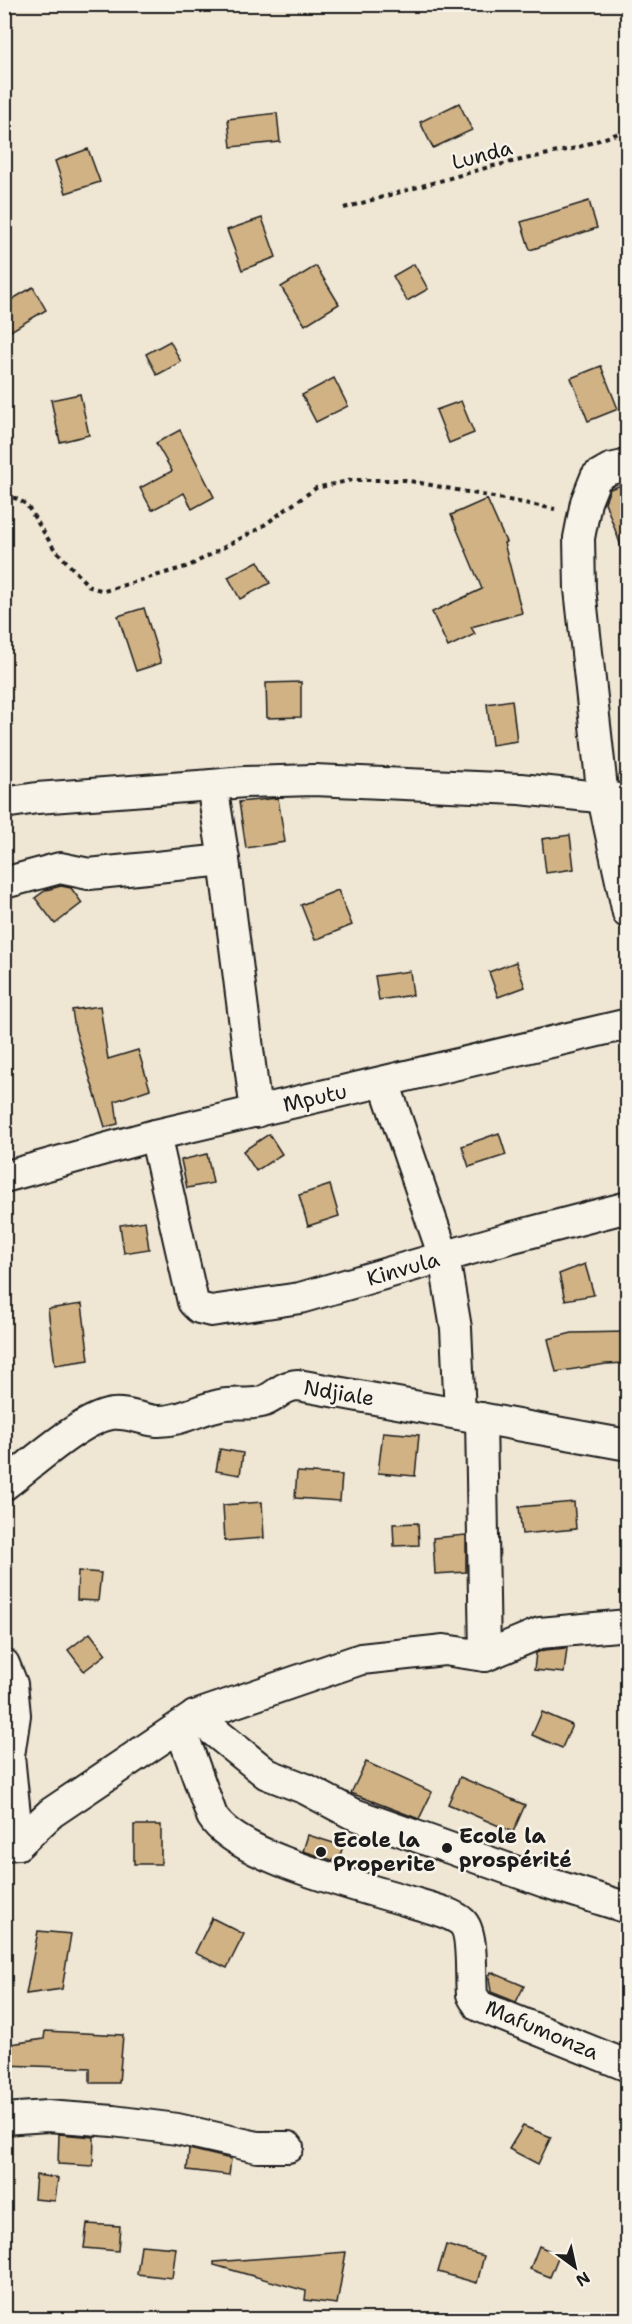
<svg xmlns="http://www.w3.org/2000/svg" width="632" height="2324" viewBox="0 0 632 2324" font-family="'Shantell Sans',sans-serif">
	<rect width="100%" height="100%" fill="#efe6d4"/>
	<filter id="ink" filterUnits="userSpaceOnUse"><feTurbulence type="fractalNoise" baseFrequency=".0167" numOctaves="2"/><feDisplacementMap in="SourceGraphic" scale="12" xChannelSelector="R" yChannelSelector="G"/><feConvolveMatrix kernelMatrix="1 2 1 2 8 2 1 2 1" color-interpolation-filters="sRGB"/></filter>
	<g filter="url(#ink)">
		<g fill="#d0b284" stroke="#1c1c1c" stroke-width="1.5">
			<polygon points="459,103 472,130 433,148 420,122"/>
			<polygon points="277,113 280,142 231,147 228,119"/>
			<polygon points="88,149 100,182 66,193 55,161"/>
			<polygon points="589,201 597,228 530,250 521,222"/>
			<polygon points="262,218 276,257 242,270 227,230"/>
			<polygon points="414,264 428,289 407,301 393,276"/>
			<polygon points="316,266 339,304 305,325 281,287"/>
			<polygon points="33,287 46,310 4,335 4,304"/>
			<polygon points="170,341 181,362 157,375 146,354"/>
			<polygon points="601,366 618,409 588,421 571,378"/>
			<polygon points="334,378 348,406 316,422 302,395"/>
			<polygon points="80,394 89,435 60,442 51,400"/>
			<polygon points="461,401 474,433 449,443 436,410"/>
			<polygon points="180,430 214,497 192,509 184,493 152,510 140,488 172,471 156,443"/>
			<polygon points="627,483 627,557 625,557 605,502 610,489"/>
			<polygon points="487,499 506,542 504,543 522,613 471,627 475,634 448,647 432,612 482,589 451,515"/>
			<polygon points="258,561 270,583 240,599 228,577"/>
			<polygon points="144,608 161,663 136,671 118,616"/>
			<polygon points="301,682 301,717 267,718 266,683"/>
			<polygon points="512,700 517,741 492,745 487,704"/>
			<polygon points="278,798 285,842 246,848 239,802"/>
			<polygon points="570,835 574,869 546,873 542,839"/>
			<polygon points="61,886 71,888 82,903 55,924 35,898 46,890"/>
			<polygon points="338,890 352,925 315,940 301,905"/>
			<polygon points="516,962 525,987 498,997 489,972"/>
			<polygon points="410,971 413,995 379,1000 375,976"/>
			<polygon points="100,1006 108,1059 138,1050 150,1089 115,1101 118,1124 105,1127 75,1029 72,1010"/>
			<polygon points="499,1133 506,1155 469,1167 462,1146"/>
			<polygon points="269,1134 282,1154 256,1171 243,1151"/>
			<polygon points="207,1154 213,1183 187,1188 181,1160"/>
			<polygon points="330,1185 339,1216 308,1226 299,1195"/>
			<polygon points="145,1221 149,1249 124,1253 120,1225"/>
			<polygon points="585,1264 594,1295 565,1300 559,1274"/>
			<polygon points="82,1304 89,1360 55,1365 48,1309"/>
			<polygon points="627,1332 627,1363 606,1364 556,1372 548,1339 572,1333"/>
			<polygon points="383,1432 419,1435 415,1476 378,1473"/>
			<polygon points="220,1449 243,1453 240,1475 216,1471"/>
			<polygon points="297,1472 342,1475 340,1501 295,1498"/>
			<polygon points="262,1502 264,1538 225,1541 223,1505"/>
			<polygon points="574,1502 576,1529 522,1534 519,1507"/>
			<polygon points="418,1523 419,1545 394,1546 393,1524"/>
			<polygon points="466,1535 466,1572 435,1574 433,1538"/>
			<polygon points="78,1571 101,1573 98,1601 77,1600"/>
			<polygon points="90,1633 106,1654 84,1671 68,1650"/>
			<polygon points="567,1648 564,1673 534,1670 536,1653 544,1650"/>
			<polygon points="542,1712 572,1725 562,1748 532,1735"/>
			<polygon points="366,1762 432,1792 419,1819 351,1793"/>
			<polygon points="460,1777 525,1805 513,1832 448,1804"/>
			<rect x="134" y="1825" width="27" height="39"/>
			<polygon points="308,1835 343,1846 338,1862 303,1851"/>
			<polygon points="212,1918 244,1934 227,1968 195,1953"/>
			<polygon points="38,1931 71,1934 62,1989 26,1994"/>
			<polygon points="491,1972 524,1986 516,2002 491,1992 489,1977"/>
			<polygon points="45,2031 123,2035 119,2083 90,2083 90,2068 4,2065 4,2045 44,2039"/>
			<polygon points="523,2126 551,2137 538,2164 509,2149"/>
			<polygon points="59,2134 94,2137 93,2166 58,2164"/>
			<polygon points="189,2149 231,2159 229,2175 187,2170"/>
			<polygon points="36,2175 58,2178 55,2201 34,2199"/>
			<polygon points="87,2224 120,2226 118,2251 84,2248"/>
			<polygon points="141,2245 176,2248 172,2278 137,2274"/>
			<polygon points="446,2245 484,2256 477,2283 438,2272"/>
			<polygon points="539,2246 559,2255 550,2277 530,2269"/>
			<polygon points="346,2252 337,2304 305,2300 306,2291 214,2265 214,2262"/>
		</g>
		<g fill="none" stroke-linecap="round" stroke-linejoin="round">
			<defs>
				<g id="minor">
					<polyline points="628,465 610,469 596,477 586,502 579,538 580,589 603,798 628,913"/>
					<polyline points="4,803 37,798 212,785"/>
					<polyline points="4,883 60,868 89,874 224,860"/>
					<polyline points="384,1082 444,1257 456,1328 460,1414"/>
					<polyline points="256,1112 224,860 212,785 244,782 314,780 520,789 628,800"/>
					<polyline points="155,1135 193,1302 199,1308 211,1311 300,1298 509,1238 628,1207"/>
					<polyline points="4,1177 155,1135 628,1024"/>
					<polyline points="481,1418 485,1656"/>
					<path d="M4,1485C31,1465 80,1419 112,1414C127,1412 143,1420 157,1421C179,1422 199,1409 220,1405C233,1402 248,1405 261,1402C276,1398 280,1386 298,1385L628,1445"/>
					<polyline points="4,1664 12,1684 15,1715 9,1756 18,1844"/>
					<polyline points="195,1716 267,1774 306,1789 351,1813 545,1882 628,1908"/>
					<path d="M180,1727L212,1816C237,1858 363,1887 411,1902C424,1906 453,1913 462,1922C474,1933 470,1978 472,1994C473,1998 477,2002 479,2006L628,2066"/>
					<polyline points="4,1845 18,1844 51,1813 195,1716 361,1659 444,1650 485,1656 540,1633 628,1625"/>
					<polyline points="4,2119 47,2116 113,2121 177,2129 257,2147 288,2147"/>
				</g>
			</defs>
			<use href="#minor" stroke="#1c1c1c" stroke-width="34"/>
			<g stroke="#1c1c1c" stroke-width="4" stroke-dasharray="4.5 4.5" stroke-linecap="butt">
				<polyline points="344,208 489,167 576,148 628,130"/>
				<polyline points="4,498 15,498 26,504 53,547 84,581 90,587 104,591 189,566 260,528 316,488 352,480 405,480 555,509"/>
			</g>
			<use href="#minor" stroke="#f7f3e8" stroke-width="30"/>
		</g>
	</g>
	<g fill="#1c1c1c" stroke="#f7f3e8" stroke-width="2">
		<circle cx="447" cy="1848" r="6"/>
		<circle cx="321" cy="1852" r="6"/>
	</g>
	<g text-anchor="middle" stroke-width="5" stroke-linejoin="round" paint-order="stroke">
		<g font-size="21" fill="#1c1c1c" stroke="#f7f3e8">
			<text transform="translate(482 155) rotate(-15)" y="7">Lunda</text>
			<text transform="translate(315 1098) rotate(-13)" y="7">Mputu</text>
			<text transform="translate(403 1269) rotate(-16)" y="7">Kinvula</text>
			<text transform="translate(339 1393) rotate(9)" y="7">Ndjiale</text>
			<text transform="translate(542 2030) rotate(23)" y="7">Mafumonza</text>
		</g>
		<g font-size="21" font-weight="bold" fill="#1c1c1c" stroke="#f7f3e8" text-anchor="start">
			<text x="459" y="1843">Ecole la<tspan x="459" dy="24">prospérité</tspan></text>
			<text x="333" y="1847">Ecole la<tspan x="333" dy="24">Properite</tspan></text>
		</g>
	</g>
	<rect width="632" height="2324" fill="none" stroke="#f7f3e8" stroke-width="24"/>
	<rect x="12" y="12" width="608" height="2300" fill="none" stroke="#1c1c1c" stroke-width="2" filter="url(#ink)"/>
	<g transform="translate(575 2267) rotate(147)" stroke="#f7f3e8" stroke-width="4.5" paint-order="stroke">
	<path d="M0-4.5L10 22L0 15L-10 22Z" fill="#1c1c1c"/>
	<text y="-9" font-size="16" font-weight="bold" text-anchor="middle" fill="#1c1c1c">N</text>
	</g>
</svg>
